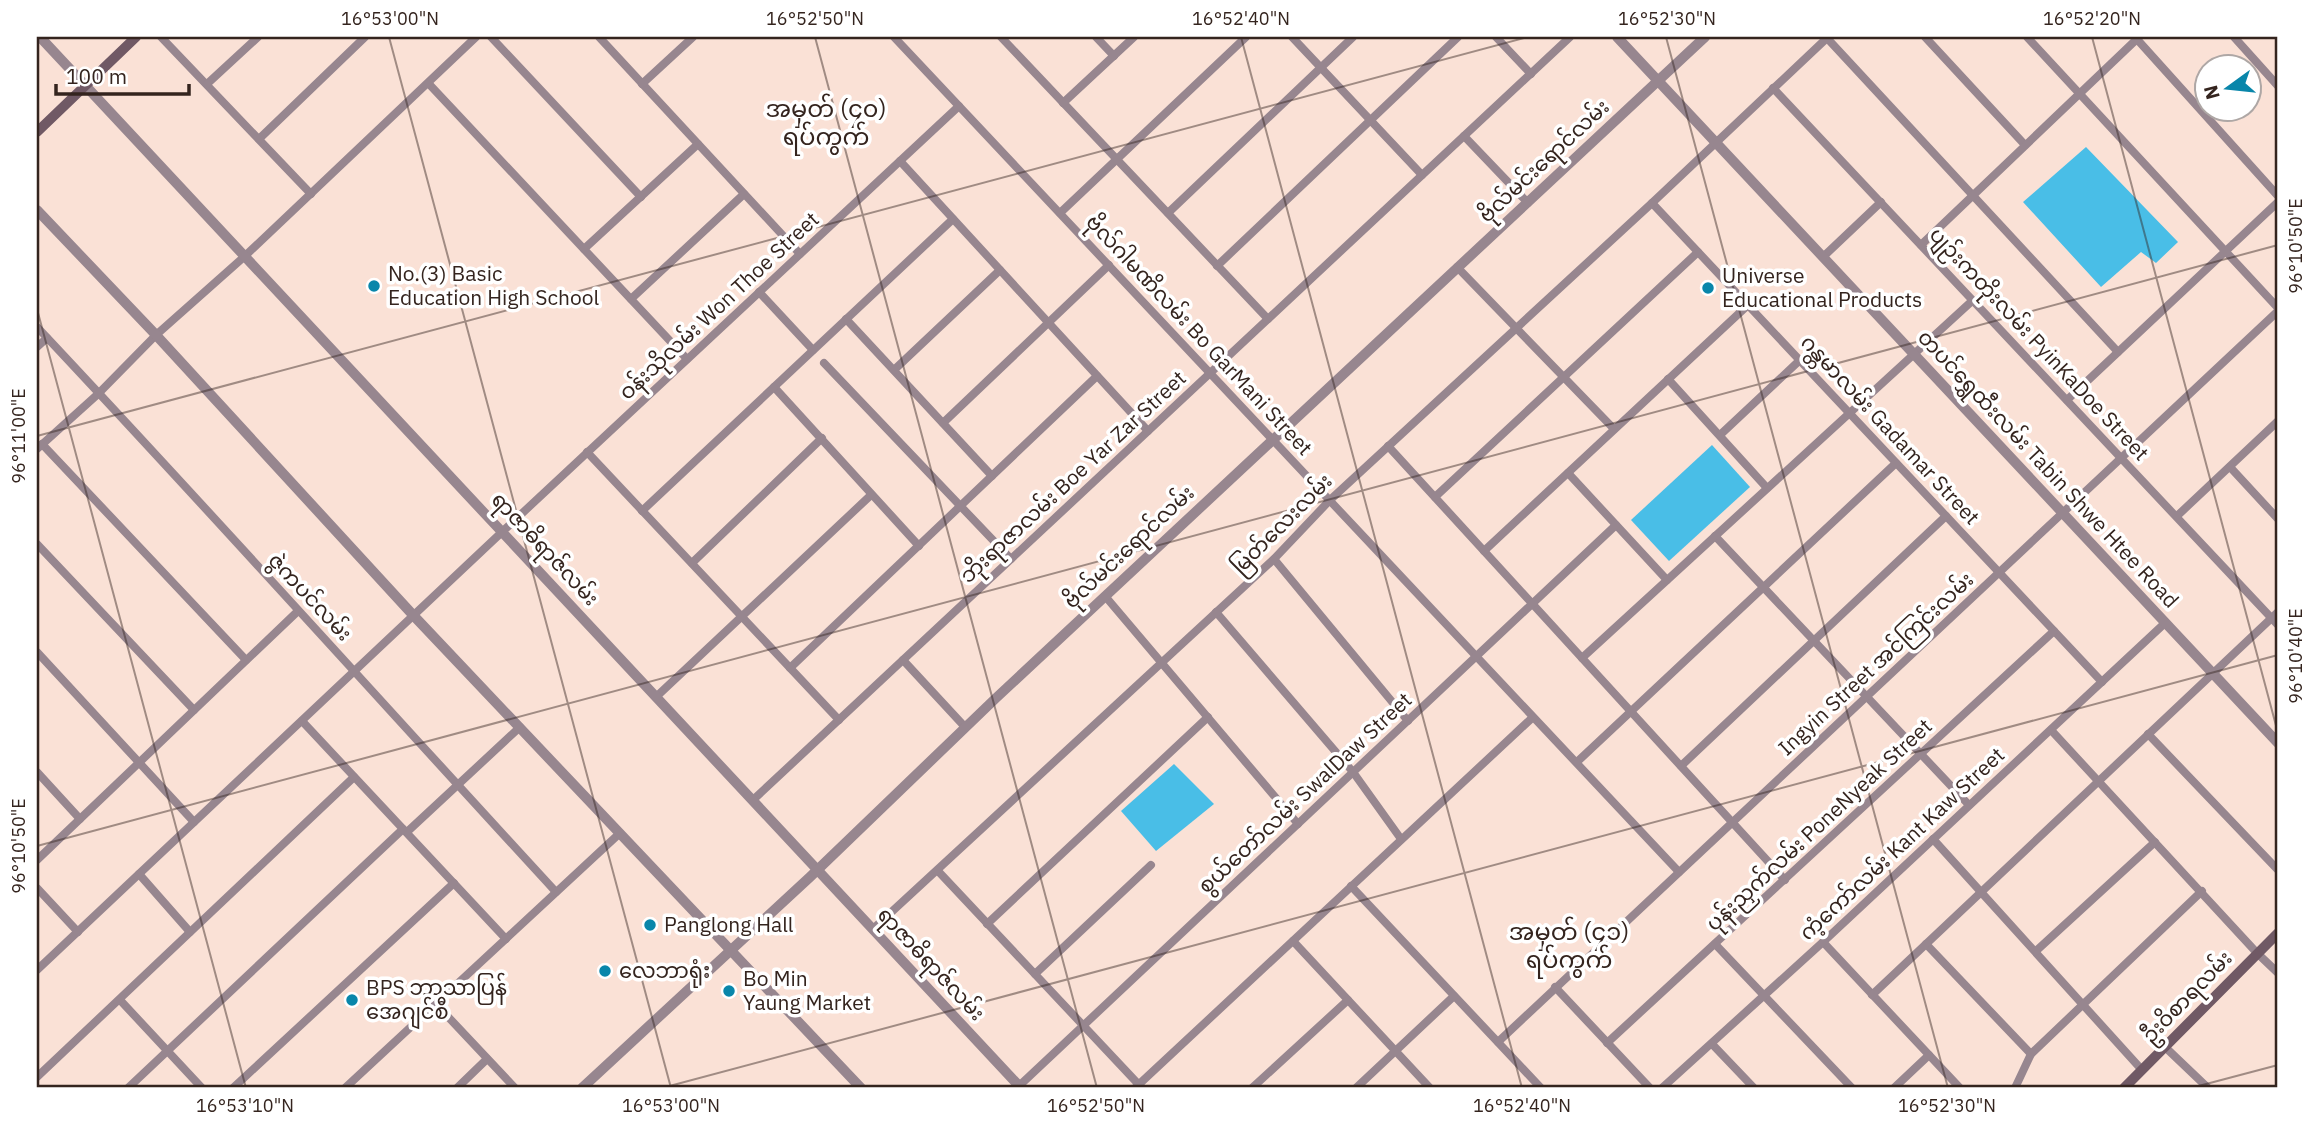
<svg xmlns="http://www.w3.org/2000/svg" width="2315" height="1125" viewBox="0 0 2315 1125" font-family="'IBM Plex Sans','Noto Sans Myanmar',sans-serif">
	<rect width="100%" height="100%" fill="#fae1d6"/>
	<g fill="#49bee7">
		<polygon points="2086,147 2178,242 2156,263 2141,252 2101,287 2023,202"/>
		<polygon points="1712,445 1750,487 1669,561 1631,520"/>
		<polygon points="1174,764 1214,804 1156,851 1121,811"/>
	</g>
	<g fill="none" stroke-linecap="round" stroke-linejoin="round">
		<g stroke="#97868f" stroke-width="8">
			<polyline points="161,37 311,194"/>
			<polyline points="491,37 641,197"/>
			<polyline points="599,37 800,254"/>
			<polyline points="894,37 1679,872"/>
			<polyline points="1001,37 1268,319"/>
			<polyline points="1096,37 1114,56"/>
			<polyline points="1292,37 1422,175"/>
			<polyline points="1496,37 1531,74"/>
			<polyline points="1826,37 2118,352"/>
			<polyline points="1925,37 2025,145"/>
			<polyline points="2027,37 2278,308"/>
			<polyline points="2135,37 2278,196"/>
			<polyline points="2234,37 2278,86"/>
			<polyline points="207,84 258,37"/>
			<polyline points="429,84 687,359"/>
			<polyline points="642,84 693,37"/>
			<polyline points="1773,88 2278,625"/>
			<polyline points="1063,103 1134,37"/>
			<polyline points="1464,136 1528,203"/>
			<polyline points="259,139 365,37"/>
			<polyline points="900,161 1148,431"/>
			<polyline points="1652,203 2102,682"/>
			<polyline points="1060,213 1246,37"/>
			<polyline points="1168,213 1353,37"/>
			<polyline points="1921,245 2139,37"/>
			<polyline points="584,249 698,144"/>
			<polyline points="1823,257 1881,202"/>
			<polyline points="1217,266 1458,37"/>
			<polyline points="1457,267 1614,429"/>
			<polyline points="759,292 813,350"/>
			<polyline points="631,299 744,194"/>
			<polyline points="846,319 992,476"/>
			<path d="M37,327C212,513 383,704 556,892"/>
			<polyline points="37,347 47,338"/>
			<polyline points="824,363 1011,559"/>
			<polyline points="894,370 1000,270"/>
			<polyline points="1668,379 1767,488"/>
			<polyline points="774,387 919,546"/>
			<polyline points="2067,400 2278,202"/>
			<polyline points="943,423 1109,265"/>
			<polyline points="1720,435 1800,360"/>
			<polyline points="42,444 246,660"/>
			<polyline points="1388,446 1785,880"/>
			<polyline points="37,449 98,394 156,335 245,256 476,37"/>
			<polyline points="587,452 839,720"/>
			<polyline points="2230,467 2278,519"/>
			<polyline points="1568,473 1667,580"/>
			<polyline points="1435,497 1698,252"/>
			<polyline points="642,511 953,219"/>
			<polyline points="2177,516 2278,421"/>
			<polyline points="1715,536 1969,805"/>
			<polyline points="37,544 194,710"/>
			<polyline points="1484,551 1748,305"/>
			<polyline points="1274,559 1408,721"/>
			<polyline points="692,563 822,438"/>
			<polyline points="1105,596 1298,824"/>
			<polyline points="1216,612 1353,772 1401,839"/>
			<polyline points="37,652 194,822"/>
			<polyline points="1582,658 1972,301"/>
			<polyline points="903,660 965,727"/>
			<polyline points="790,668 1097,376"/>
			<polyline points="656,697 871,495"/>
			<polyline points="302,721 506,939"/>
			<polyline points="2051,730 2257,953 2278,973"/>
			<polyline points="2148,734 2278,870"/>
			<polyline points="1577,762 1896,463"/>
			<polyline points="1681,766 1946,516"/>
			<polyline points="37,772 80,819"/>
			<polyline points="753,800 1570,37"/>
			<polyline points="407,832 520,727"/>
			<polyline points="1933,839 2142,1070"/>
			<polyline points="37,860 298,611"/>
			<polyline points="938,871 1142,1088"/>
			<polyline points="139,874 190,932"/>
			<polyline points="1351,886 1541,1088"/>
			<polyline points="37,888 78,932"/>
			<polyline points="987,924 1208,717"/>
			<polyline points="873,929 1274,559 1330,500 1652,203 1828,37"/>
			<polyline points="1293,941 1430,1088"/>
			<polyline points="1823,942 1960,1088"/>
			<polyline points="1715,944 1852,1088"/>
			<polyline points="1926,944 2031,1054"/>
			<polyline points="2036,951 2155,842"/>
			<polyline points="37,970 502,532 959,106"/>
			<polyline points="1035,974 1151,865"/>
			<polyline points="1555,987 1650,1088"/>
			<polyline points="1872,995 2278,612"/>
			<polyline points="120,1000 202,1088"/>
			<polyline points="436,1004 515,1088"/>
			<polyline points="1498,1042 2278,311"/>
			<polyline points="1607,1043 2054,631"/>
			<polyline points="1712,1044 1754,1088"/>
			<polyline points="2165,1047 2208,1088"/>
			<polyline points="37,1077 354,777"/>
			<polyline points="1019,1086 1616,525"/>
			<polyline points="128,1088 403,829"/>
			<polyline points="233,1088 454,883"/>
			<polyline points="345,1088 620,833"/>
			<polyline points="457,1088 487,1059"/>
			<polyline points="1135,1088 1532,718"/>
			<polyline points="1252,1088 1348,1000"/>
			<polyline points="1356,1088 1454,996"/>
			<polyline points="1662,1088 1823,942 2165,623"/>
			<polyline points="1894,1088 1929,1055"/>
			<polyline points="2015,1088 2031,1054 2202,891"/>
		</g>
		<g stroke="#97868f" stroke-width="10">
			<polyline points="40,37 1021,1088"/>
			<polyline points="1617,37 2278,743"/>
			<polyline points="37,210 156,335 413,615 861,1088"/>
			<polyline points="582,1088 810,877 996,698 1705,37"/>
		</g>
		<g stroke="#705965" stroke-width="10">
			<polyline points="37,132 136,37"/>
			<polyline points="2124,1088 2278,933"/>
		</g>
	</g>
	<path fill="none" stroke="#34241e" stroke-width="2" stroke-opacity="0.45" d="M389,37L671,1088M815,37L1097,1088M1241,37L1522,1088M1666,37L1948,1088M2092,37L2278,733M37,309L246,1088M37,436L1528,37M37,846L2278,245M662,1088L2278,655M2191,1088L2278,1065"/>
	<g fill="#0986aa" stroke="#fff" stroke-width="2.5">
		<circle cx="374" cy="286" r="7"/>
		<circle cx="1708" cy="288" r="7"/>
		<circle cx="650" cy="925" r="7"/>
		<circle cx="605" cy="971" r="7"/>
		<circle cx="729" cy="991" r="7"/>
		<circle cx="352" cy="1000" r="7"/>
	</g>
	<g text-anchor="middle" stroke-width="7" stroke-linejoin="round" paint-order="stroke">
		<g font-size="21" fill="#34241e" stroke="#fff">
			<text transform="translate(1544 161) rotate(-43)" y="7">ဗိုလ်မင်းရောင်လမ်း</text>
			<text transform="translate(719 306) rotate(-43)" y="7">ဝန်းသိုလမ်း Won Thoe Street</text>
			<text transform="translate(1199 335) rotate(47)" y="7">ဗိုလ်ဂါမဏိလမ်း Bo GarMani Street</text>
			<text transform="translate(2039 344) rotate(47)" y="7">ပျဉ်းကတိုးလမ်း PyinKaDoe Street</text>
			<text transform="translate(1890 430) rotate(47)" y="7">ဂန္တမာလမ်း Gadamar Street</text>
			<text transform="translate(2048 469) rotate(47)" y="7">တပင်ရွှေထီးလမ်း Tabin Shwe Htee Road</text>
			<text transform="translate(1073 477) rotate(-43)" y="7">ဘိုးရာဇာလမ်း Boe Yar Zar Street</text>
			<text transform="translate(1282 524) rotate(-45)" y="7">မြတ်လေးလမ်း</text>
			<text transform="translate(1129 547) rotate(-43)" y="7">ဗိုလ်မင်းရောင်လမ်း</text>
			<text transform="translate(545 549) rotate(47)" y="7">ရာဇာဓိရာဇ်လမ်း</text>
			<text transform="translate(310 597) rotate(47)" y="7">ဇွဲကပင်လမ်း</text>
			<text transform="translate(1876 664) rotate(-43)" y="7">Ingyin Street အင်ကြင်းလမ်း</text>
			<text transform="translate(1305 793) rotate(-43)" y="7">စွယ်တော်လမ်း SwalDaw Street</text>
			<text transform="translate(1819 825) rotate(-43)" y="7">ပုန်းညှက်လမ်း PoneNyeak Street</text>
			<text transform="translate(1902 844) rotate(-43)" y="7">ကံ့ကော်လမ်း Kant Kaw Street</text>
			<text transform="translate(931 964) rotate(47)" y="7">ရာဇာဓိရာဇ်လမ်း</text>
			<text transform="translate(2187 997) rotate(-46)" y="7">ဦးဝိစာရလမ်း</text>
		</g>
		<g font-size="21" fill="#34241e" stroke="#fff" text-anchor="start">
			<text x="388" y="281">No.(3) Basic<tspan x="388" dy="24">Education High School</tspan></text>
			<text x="1722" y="283">Universe<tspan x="1722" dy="24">Educational Products</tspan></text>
			<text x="664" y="932">Panglong Hall</text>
			<text x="619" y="978">လေဘာရုံး</text>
			<text x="743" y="986">Bo Min<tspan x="743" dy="24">Yaung Market</tspan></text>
			<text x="366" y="995">BPS ဘာသာပြန်<tspan x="366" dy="24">အေဂျင်စီ</tspan></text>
		</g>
		<g font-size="24" fill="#34241e" stroke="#fff">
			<text x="826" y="117">အမှတ် (၄၀)<tspan x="826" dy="28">ရပ်ကွက်</tspan></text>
			<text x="1569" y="940">အမှတ် (၄၁)<tspan x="1569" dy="28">ရပ်ကွက်</tspan></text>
		</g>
	</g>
	<rect width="2315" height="1125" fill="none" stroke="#ffffff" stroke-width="77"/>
	<g transform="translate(2228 88) rotate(255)"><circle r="33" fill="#ffffff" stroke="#aea7a5" stroke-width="2"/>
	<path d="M0-5L12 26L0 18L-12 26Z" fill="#0986aa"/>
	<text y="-10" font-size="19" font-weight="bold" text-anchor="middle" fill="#34241e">N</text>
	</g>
	<path d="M56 84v10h133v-10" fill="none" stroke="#34241e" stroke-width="3.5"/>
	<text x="66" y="84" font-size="21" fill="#34241e" stroke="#ffffff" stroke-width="5" paint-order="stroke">100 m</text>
	<rect x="38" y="38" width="2238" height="1048" fill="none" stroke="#34241e" stroke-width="2.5"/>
	<g font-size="18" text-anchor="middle" fill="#34241e">
		<text x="390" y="25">16°53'00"N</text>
		<text x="815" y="25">16°52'50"N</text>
		<text x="1241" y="25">16°52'40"N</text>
		<text x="1667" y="25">16°52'30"N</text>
		<text x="2092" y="25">16°52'20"N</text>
		<text transform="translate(2296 246) rotate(-90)" y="6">96°10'50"E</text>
		<text transform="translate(19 436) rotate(-90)" y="6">96°11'00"E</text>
		<text transform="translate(2296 656) rotate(-90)" y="6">96°10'40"E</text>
		<text transform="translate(19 846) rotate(-90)" y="6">96°10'50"E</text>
		<text x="245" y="1112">16°53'10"N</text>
		<text x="671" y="1112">16°53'00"N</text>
		<text x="1096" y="1112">16°52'50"N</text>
		<text x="1522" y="1112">16°52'40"N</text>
		<text x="1947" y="1112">16°52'30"N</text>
	</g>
</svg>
